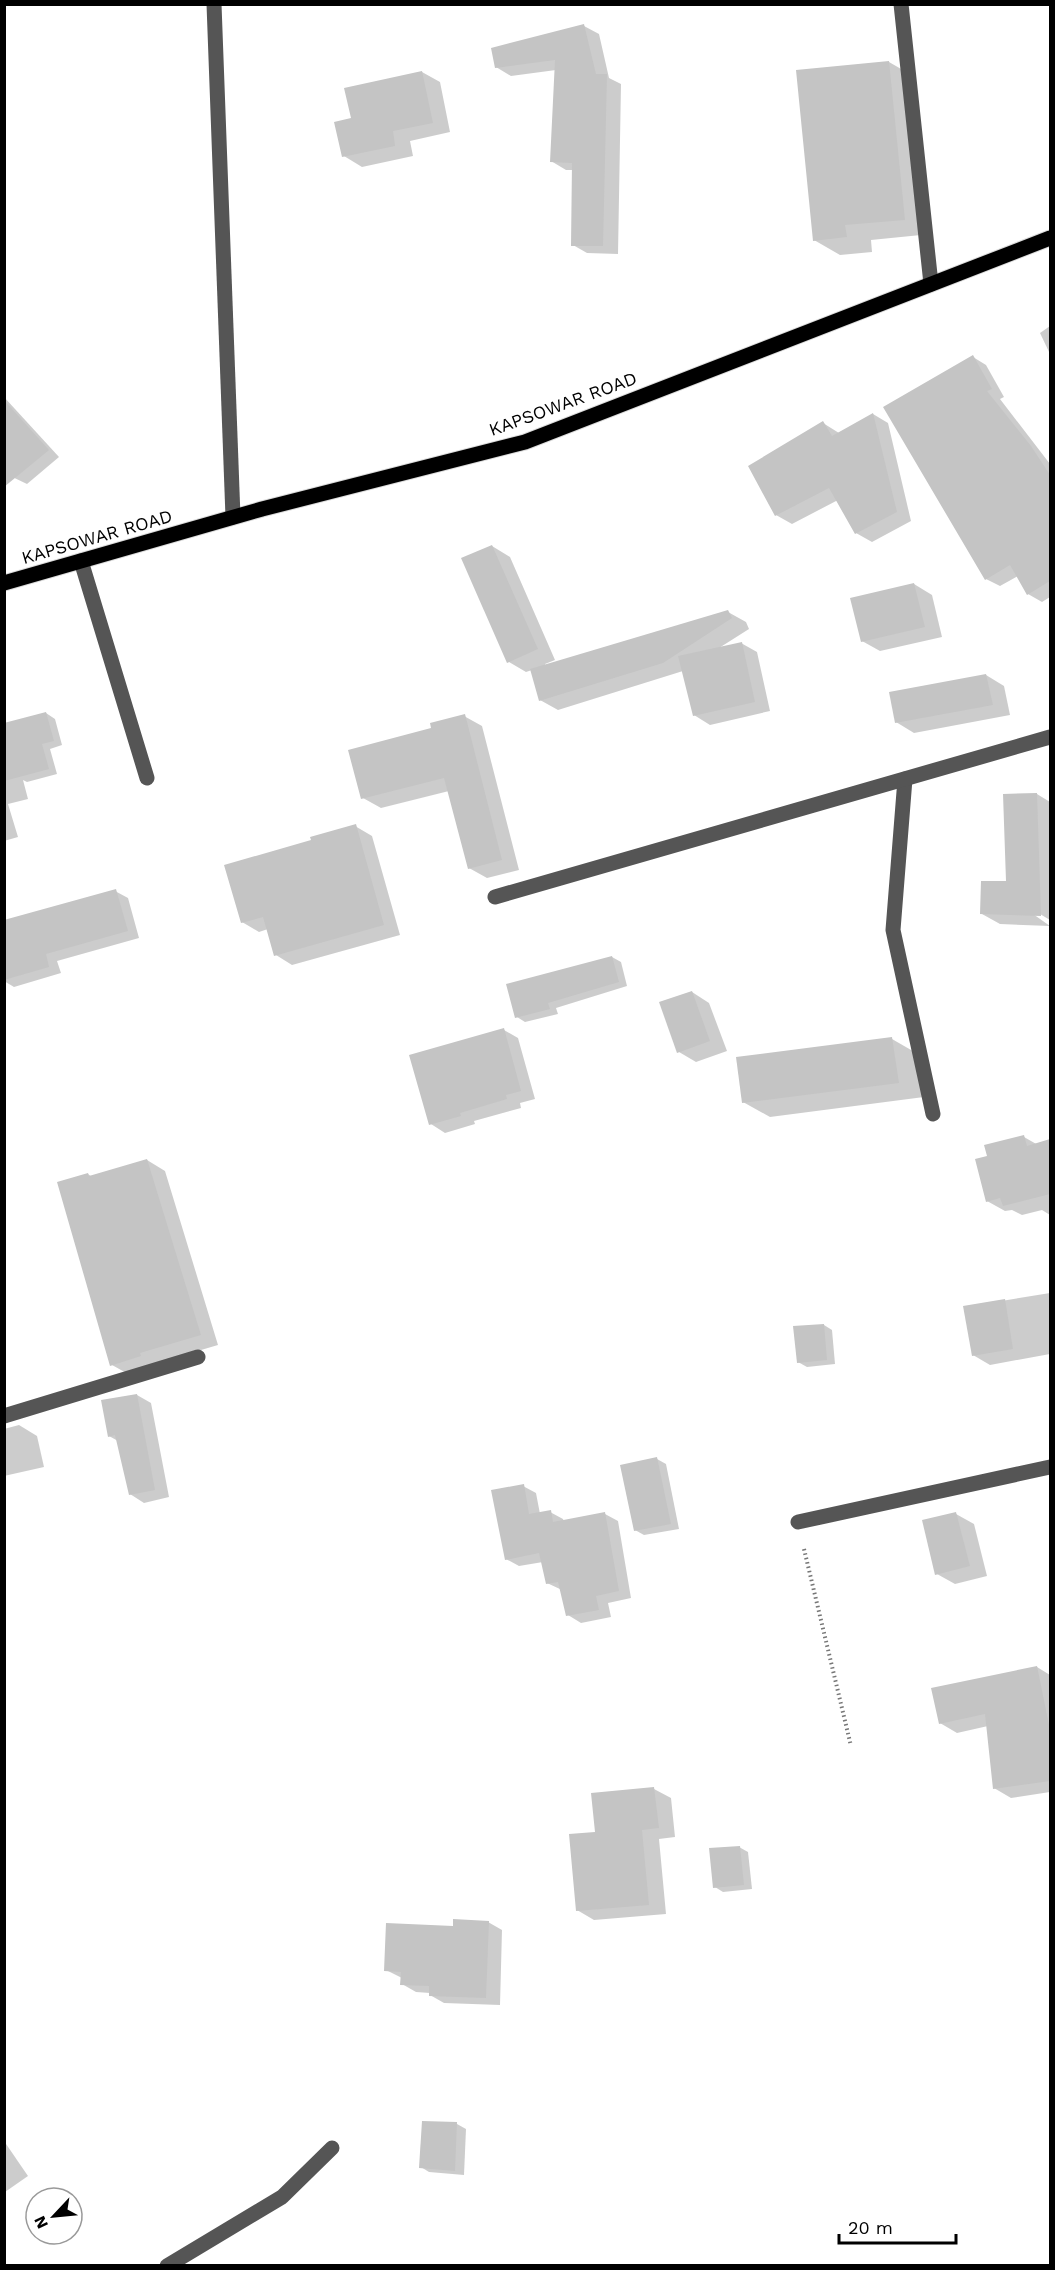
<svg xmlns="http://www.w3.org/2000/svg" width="1055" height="2270" viewBox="0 0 1055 2270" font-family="'Work Sans',sans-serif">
	<rect width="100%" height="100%" fill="#fff"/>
	<g fill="#0003">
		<polygon points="584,26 599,34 609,78 621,84 618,254 587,253 573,245 574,170 566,170 551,161 556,70 511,76 496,67"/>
		<polygon points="889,62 915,77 931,234 871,240 872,252 840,255 814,240"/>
		<polygon points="422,72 440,82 450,132 410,141 413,156 362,167 344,156 353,120"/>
		<polygon points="1050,326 1050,354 1040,333"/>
		<polygon points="973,357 986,365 1004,397 1000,399 1050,464 1050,597 1042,602 1028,594 1018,576 1000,586 986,579"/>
		<polygon points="4,397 59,457 27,484 4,473"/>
		<polygon points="873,414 888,423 911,521 872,542 856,533 838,500 792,524 776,515 750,466 823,423 839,433"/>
		<polygon points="492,546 510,557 555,660 545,664 546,666 728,612 746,622 749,629 719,648 741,643 757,652 770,711 710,725 694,715 683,671 558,710 540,700 532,670 526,672 509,662"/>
		<polygon points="914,584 932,595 942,637 880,651 862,641"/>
		<polygon points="986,675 1004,686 1010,715 914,733 896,722"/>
		<polygon points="46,713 55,719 62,745 50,749 57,774 27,782 23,780 28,799 8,804 18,837 4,841 4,759"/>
		<polygon points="464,716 482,726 519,870 487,878 469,868 449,791 381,808 363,798 433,729"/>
		<polygon points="1037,794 1050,802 1050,920 1035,911 1033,914 1050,926 1000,924 982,914 1007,883"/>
		<polygon points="355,826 372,836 400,935 292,965 276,955 268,929 259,932 242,922 313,841"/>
		<polygon points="115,891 128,898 139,938 57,961 61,973 14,987 4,981 4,921"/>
		<polygon points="612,957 621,962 627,986 556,1008 558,1014 525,1022 517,1017"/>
		<polygon points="692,992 709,1003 727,1051 696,1062 679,1052"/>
		<polygon points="504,1030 518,1038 535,1099 520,1103 521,1108 474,1121 475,1124 445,1133 431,1124"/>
		<polygon points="892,1039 918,1054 924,1097 770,1117 743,1102"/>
		<polygon points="1024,1137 1038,1145 1050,1142 1050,1215 1042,1210 1022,1215 1012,1210 1005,1211 987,1201 989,1157"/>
		<polygon points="147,1160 165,1171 218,1345 157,1363 130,1375 112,1365 88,1174 92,1177"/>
		<polygon points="1050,1293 1050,1354 990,1365 973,1355 965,1307"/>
		<polygon points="824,1325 832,1330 835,1364 807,1367 798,1362"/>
		<polygon points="137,1395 151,1403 169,1497 144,1503 130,1494 118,1441 109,1436"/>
		<polygon points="19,1425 37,1436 44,1467 4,1476 4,1429"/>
		<polygon points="657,1459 666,1464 679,1529 644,1535 635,1530"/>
		<polygon points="523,1486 536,1493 540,1514 550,1512 563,1519 564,1522 605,1514 618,1521 631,1598 608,1603 611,1617 581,1623 568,1615 562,1590 547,1583 543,1562 519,1566 506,1559"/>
		<polygon points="956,1514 974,1524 987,1576 955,1584 937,1574"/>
		<polygon points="1037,1667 1050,1675 1050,1792 1011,1798 994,1788 988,1726 957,1733 940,1723"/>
		<polygon points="654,1789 671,1798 675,1837 659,1839 666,1914 594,1920 577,1910 596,1833"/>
		<polygon points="739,1847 748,1852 752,1889 723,1892 715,1887"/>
		<polygon points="488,1922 502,1930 500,2005 444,2003 430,1995 430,1993 416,1992 402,1984 402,1978 386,1970 454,1928"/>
		<polygon points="423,2123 457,2124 466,2129 464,2175 429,2172 421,2167"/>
		<polygon points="4,2141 28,2176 5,2192 4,2191"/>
	</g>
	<g fill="#c4c4c4">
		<polygon points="584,24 596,74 607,74 603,246 571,246 572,163 550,162 555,60 495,68 491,48"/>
		<polygon points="889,61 905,220 845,225 847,237 813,241 796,70"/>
		<polygon points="422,71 433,123 393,131 395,146 342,157 334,122 351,118 344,88"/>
		<polygon points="973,355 992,389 987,391 1031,446 1050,475 1050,581 1027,595 1010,565 985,580 883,407"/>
		<polygon points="4,400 49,450 4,487"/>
		<polygon points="873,413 897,512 855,534 829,488 775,516 748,466 823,421 832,436"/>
		<polygon points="492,545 538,649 507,663 461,558"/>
		<polygon points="914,583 925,627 861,642 850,598"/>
		<polygon points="728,610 732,618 663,663 539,701 530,669"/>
		<polygon points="742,642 755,702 693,716 678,656"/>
		<polygon points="986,674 993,705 895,723 889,692"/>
		<polygon points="46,712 54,741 42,744 49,769 4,781 4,723"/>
		<polygon points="465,714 502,860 468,869 444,778 361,799 348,750 431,728 430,723"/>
		<polygon points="1037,793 1041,916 980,914 981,881 1006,881 1003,794"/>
		<polygon points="356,824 384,925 274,956 263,917 241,923 224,865 311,840 310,837"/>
		<polygon points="116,889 128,931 46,954 49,967 4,980 4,920"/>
		<polygon points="612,956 619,982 548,1003 550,1009 515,1018 506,984"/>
		<polygon points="692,991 710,1041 677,1053 659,1002"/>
		<polygon points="504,1028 521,1091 506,1095 507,1099 460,1113 461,1116 429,1125 409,1055"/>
		<polygon points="892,1037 899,1083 742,1103 736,1057"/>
		<polygon points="1024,1135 1027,1146 1050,1139 1050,1194 1003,1206 1000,1198 986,1202 975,1159 987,1156 984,1145"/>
		<polygon points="147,1159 201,1335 140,1353 141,1356 110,1366 57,1182 88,1173 89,1176"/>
		<polygon points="1005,1299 1013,1349 972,1356 963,1306"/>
		<polygon points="824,1324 827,1360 797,1363 793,1326"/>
		<polygon points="137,1394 155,1490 129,1495 115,1435 108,1437 101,1400"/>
		<polygon points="657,1457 671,1524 634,1531 620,1465"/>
		<polygon points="524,1484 529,1514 551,1510 553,1522 605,1512 619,1591 596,1596 599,1610 566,1616 558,1582 546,1584 539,1553 505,1560 491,1490"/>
		<polygon points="956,1512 970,1566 935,1575 922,1520"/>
		<polygon points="1037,1666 1050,1730 1050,1781 993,1789 985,1714 939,1724 931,1688"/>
		<polygon points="654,1787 659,1828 642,1830 649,1905 576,1911 569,1834 595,1832 591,1793"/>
		<polygon points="740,1846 744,1885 713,1888 709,1848"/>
		<polygon points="453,1919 489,1921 486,1998 429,1996 429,1986 400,1985 401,1972 384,1971 386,1923 453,1926"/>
		<polygon points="422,2121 457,2122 455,2171 419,2168"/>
	</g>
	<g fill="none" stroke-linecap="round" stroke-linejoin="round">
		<defs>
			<polyline id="major" points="4,583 262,509 525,442 1050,238"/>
		</defs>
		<use href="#major" stroke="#dbdbdb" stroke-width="17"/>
		<polyline stroke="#777" stroke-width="4" stroke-dasharray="1.5 3" stroke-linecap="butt" points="804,1549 851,1746"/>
		<g stroke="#555" stroke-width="15">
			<polyline points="214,4 233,517"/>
			<polyline points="901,4 931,284"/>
			<polyline points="81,561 147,778"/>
			<polyline points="905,779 893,930 933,1114"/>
			<polyline points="495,897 1050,737"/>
			<polyline points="4,1416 198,1357"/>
			<polyline points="798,1522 1050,1467"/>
			<polyline points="167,2266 282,2197 332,2148"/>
		</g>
		<use href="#major" stroke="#000" stroke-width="15"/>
	</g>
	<g text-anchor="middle" stroke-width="4.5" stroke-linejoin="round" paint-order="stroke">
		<g font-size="18" fill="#000" stroke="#fff">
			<text transform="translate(563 404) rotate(-20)" y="6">KAPSOWAR ROAD</text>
			<text transform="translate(97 537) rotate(-16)" y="6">KAPSOWAR ROAD</text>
		</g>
	</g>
	<rect width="1055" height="2270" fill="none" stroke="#000000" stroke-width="12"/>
	<g transform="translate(54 2216) rotate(244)"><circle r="28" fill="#ffffff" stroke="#999999" stroke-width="1.5"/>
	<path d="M0-4.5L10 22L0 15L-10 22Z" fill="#000000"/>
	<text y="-9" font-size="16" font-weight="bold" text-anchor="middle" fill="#000000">N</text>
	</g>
	<path d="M839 2234v9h117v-9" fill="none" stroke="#000000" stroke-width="3"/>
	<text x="848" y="2234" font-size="18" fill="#000000" stroke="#ffffff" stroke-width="4.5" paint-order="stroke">20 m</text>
</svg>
